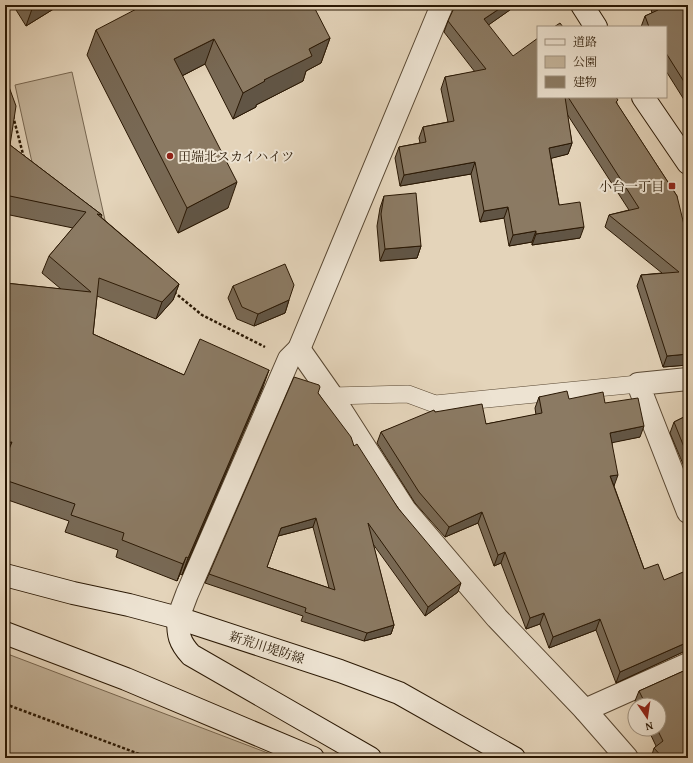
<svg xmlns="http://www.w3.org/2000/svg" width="693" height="763" viewBox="0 0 693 763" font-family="'Gentium Book Plus','Noto Serif JP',serif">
	<rect width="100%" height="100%" fill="#e4d4ba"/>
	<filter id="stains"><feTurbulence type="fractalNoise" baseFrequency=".005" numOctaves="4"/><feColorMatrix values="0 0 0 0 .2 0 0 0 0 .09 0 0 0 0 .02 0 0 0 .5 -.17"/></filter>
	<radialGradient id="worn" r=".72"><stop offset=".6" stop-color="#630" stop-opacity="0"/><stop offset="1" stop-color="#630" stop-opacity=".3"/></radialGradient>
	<g fill="#c4b49b" stroke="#776650">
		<polygon points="72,72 107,229 33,167 15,85"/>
		<polygon points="5,653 281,758 5,758"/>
	</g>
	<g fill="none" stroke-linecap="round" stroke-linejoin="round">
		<defs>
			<polyline id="service" points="332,396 408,394 435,404 638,384"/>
			<g id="minor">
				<polyline points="299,349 332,396 405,510 497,618 585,710 627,758"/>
				<polyline points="688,379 638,384 688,512"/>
				<polyline points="178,618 187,594 289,359 299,349 442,5"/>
				<polyline points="585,710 688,664"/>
			</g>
			<g id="secondary">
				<polyline points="582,5 596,27"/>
				<polyline points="643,97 688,163"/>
				<polyline points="5,575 73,593 129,605 178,618 340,671 399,693 514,758"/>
				<path d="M178,618C178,635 179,642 191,655L370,758"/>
				<polyline points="5,633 126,679 313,758"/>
			</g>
		</defs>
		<use href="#service" stroke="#584732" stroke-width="18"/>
		<use href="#minor" stroke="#584732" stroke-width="24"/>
		<use href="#secondary" stroke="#2a1804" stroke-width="24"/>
		<g stroke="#2a1804" stroke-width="2.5" stroke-dasharray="3 2" stroke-linecap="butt">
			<polyline points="13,116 24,158"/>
			<polyline points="174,292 202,315 265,347"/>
			<polyline points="5,704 150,758"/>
		</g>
		<use href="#service" stroke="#ede3d2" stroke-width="17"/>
		<use href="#minor" stroke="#ede3d2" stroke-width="22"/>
		<use href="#secondary" stroke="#ede3d2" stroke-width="22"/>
	</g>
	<g fill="#786955" stroke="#2a1804" fill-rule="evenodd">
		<polygon points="13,5 60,5 26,26"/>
		<polygon points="517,5 488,25 538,97 616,97 617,104 677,196 688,365 663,367 637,286 641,275 662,273 605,227 609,215 629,210 567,114 572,143 568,154 551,158 559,205 580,238 532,245 532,242 509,246 504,218 480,222 471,174 400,186 395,158 399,147 420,143 419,138 423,127 448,122 441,89 445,77 475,72 444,32 448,21"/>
		<polygon points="650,5 688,5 688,106 666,71 666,27 641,27 645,16 652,13"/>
		<polygon points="96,30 330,38 321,63 306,71 303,81 256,105 256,107 233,119 205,64 182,76 228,208 178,233 87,55"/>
		<polygon points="5,76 10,145 102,215 101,217 179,284 173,300 156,319 97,296 93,334 184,375 263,387 182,575 180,574 177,581 116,557 118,550 65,532 69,521 5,499 5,283 61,289 42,273 49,256 73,228 5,214"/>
		<polygon points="384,196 421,246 417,258 380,261 377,226 380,208"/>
		<polygon points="233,286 289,300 285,313 254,326 237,319 228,298"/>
		<path d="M318,393L354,446L458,592L425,616L373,544L394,625L391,634L364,641L301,621L303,616L205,583L209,574ZM313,527L329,588L267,567L278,536Z"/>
		<polygon points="539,397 605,403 640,437 612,442 614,486 644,569 683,652 616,683 596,630 549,648 540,624 526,629 501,563 494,566 478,523 445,537 415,503 377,443 381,432 435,412 486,424 536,415 535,408"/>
		<polygon points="688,415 688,476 670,433 674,422"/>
		<polygon points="688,669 688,758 651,758 654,748 656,746 648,729 659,729 659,705 637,705 635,701 639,691"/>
	</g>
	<g fill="#615545" stroke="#2a1804">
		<polygon points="38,5 60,5 26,26 32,9"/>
		<polygon points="505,5 517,5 480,31 484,19"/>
		<polygon points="330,38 321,63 306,71 303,81 256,105 256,107 233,119 243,93 264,80 309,49"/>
		<polygon points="214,39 205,64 164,85 174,59"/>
		<polygon points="572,143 568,154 545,160 549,148"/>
		<polygon points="475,162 471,174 400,186 404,175"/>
		<polygon points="237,182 228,208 178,233 187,208"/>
		<polygon points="508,207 504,218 480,222 484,211"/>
		<polygon points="584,227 580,238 532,245 536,234"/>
		<polygon points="536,231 532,242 509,246 513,235"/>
		<polygon points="421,246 417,258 380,261 385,249"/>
		<polygon points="179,284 173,300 156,319 162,302"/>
		<polygon points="289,300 285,313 254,326 258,314"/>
		<polygon points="688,354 688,365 663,367 667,356"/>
		<polygon points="269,370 263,387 182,575 188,558"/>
		<polygon points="644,426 640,437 606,444 610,433"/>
		<polygon points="12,442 5,459 5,443"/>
		<polygon points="618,475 614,486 610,476"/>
		<polygon points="482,512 478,523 445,537 449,527"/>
		<polygon points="316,518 313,527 278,536 281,528"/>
		<polygon points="505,552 501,563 494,566 498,555"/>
		<polygon points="186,557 180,574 177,581 183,564"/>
		<polygon points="461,583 458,592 425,616 428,607"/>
		<polygon points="544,613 540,624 526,629 530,618"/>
		<polygon points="600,619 596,630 549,648 553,637"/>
		<polygon points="394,625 391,634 364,641 367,633"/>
		<polygon points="688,642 688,652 683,652 616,683 620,672"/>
	</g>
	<g fill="#8b7a63" stroke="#2a1804" fill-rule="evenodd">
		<polygon points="30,5 38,5 32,9"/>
		<polygon points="144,5 313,5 330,38 309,49 312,56 264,80 265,81 243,93 214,39 174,59 237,182 187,208 96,30"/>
		<polygon points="457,5 505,5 484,19 513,56 538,38 538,97 565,97 572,143 549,148 559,205 580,202 584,227 536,234 536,231 513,235 508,207 484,211 475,162 404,175 399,147 426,142 423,127 454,121 445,77 486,69 448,21 454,8"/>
		<polygon points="657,5 688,5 688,88 666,53 666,27 649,27 645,16 658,10"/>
		<polygon points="560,23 563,27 554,27"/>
		<polygon points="5,76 16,106 10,145 102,215 97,214 179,284 162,302 99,278 93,334 184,375 200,339 269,370 188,558 186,557 183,564 122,540 124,533 71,515 75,504 5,480 5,459 12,442 5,443 5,283 91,292 49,256 86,212 5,195"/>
		<polygon points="568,97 616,97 618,100 616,102 677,196 686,233 688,232 688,354 667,356 641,275 679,272 609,215 639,208"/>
		<polygon points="416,193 421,246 385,249 381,214 384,196"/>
		<polygon points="285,264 294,285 289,300 258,314 242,307 233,286"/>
		<path d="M294,377L319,385L320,387L318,393L351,437L354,446L357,444L398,508L461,583L428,607L368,523L394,625L367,633L305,612L306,608L209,574ZM316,518L335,590L267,567L281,528Z"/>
		<polygon points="567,391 569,399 603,392 605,403 638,398 644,426 610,433 618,475 610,476 644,569 658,564 664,580 688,570 688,642 620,672 600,619 553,637 544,613 530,618 505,552 498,555 482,512 449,527 419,492 381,432 434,410 435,412 482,404 486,424 542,413 539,397"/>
		<polygon points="688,415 688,457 674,422"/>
		<polygon points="688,669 688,758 663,758 654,748 663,741 657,729 659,729 659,705 646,705 639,691"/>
	</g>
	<g fill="#8f2418" stroke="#ede3d2" stroke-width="1.5">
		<circle cx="170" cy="156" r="4"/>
		<rect x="668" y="182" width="8" height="8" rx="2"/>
	</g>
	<g text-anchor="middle" stroke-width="4" stroke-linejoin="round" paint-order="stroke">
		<g font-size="13" fill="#2a1804" stroke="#ede3d2" text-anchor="start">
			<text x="178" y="161">田端北スカイハイツ</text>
			<text x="664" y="191" text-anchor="end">小台一丁目</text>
		</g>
		<g font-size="13" fill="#2a1804" stroke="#ede3d2">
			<text transform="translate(267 647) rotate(18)" y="5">新荒川堤防線</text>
		</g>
	</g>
	<rect width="693" height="763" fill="none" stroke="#e4d4ba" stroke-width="20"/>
	<rect x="6" y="6" width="681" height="751" fill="none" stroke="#2a1804" stroke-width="2"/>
	<rect x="10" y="10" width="673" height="743" fill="none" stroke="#2a1804"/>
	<rect x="537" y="26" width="130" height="72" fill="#ede3d2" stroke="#9f9280"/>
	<rect x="545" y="39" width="20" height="6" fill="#ede3d2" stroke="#9f9280"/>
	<text x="573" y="46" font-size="12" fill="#2a1804">道路</text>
	<rect x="545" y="56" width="20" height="12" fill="#c4b49b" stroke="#9f9280"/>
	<text x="573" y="66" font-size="12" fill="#2a1804">公園</text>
	<rect x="545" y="76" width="20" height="12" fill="#8b7a63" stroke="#9f9280"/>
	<text x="573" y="86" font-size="12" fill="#2a1804">建物</text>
	<g transform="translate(647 717) rotate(167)"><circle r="19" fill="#ede3d2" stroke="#9f9280"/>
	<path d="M0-3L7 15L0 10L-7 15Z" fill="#8f2418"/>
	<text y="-6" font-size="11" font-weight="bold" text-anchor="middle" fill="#2a1804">N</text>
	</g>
	<rect width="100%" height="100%" filter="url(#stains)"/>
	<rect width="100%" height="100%" fill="url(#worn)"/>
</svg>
